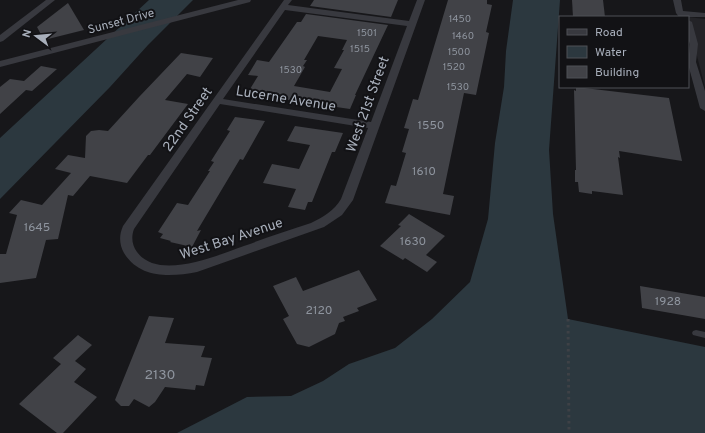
<svg xmlns="http://www.w3.org/2000/svg" width="705" height="433" viewBox="0 0 705 433" font-family="Overpass,sans-serif">
	<rect width="100%" height="100%" fill="#17171a"/>
	<polygon fill="#232327" points="688,17 705,19 705,87 688,21"/>
	<g fill="#2c383f">
		<polygon points="149,0 193,0 148,45 110,87 0,199 0,138"/>
		<polygon points="513,0 560,0 549,150 553,214 568,319 705,347 705,433 177,433 247,397 291,396 323,381 349,364 395,348 432,319 470,282 488,219 495,143 504,87 506,51"/>
	</g>
	<g fill="#414247" fill-rule="evenodd">
		<polygon points="314,0 398,0 391,17 310,6"/>
		<polygon points="448,0 487,0 487,4 492,5 486,32 489,33 476,95 464,93 443,194 454,196 450,215 385,203 391,185 396,186 406,153 402,152 409,129 404,128 413,99 418,100"/>
		<polygon points="572,0 603,0 605,17 573,17"/>
		<polygon points="68,3 84,30 44,40 37,27"/>
		<path d="M306,14L388,25L355,95H356L350,109L247,94L258,76L248,75L257,60L269,62L297,22H301ZM318,36L347,40L342,50H344L334,68L342,69L330,92L294,86L305,67L303,66L307,60H304Z"/>
		<polygon points="181,53 213,58 200,77 187,74 165,100 188,104 150,155 148,155 127,183 90,176 73,196 68,195 58,239 46,240 36,278 0,283 0,254 6,254 17,215 9,213 21,200 42,205 71,173 55,169 68,155 85,158 86,136 91,131 99,130 108,131 139,97"/>
		<polygon points="41,66 57,69 32,91 26,90 0,114 0,87 10,79 24,81"/>
		<polygon points="576,87 669,98 682,161 619,151 620,158 618,157 623,195 592,191 592,194 579,192 578,182 575,182 575,170 576,170 574,90 576,91"/>
		<polygon points="235,117 265,121 243,160 240,159 197,231 201,230 192,247 170,242 171,241 160,238 163,234 158,232 177,203 188,205 210,171 208,171 214,162 211,161 230,131 227,130"/>
		<polygon points="295,126 343,133 335,152 332,152 312,202 308,202 305,210 288,207 296,189 263,183 272,164 299,169 310,145 287,141"/>
		<polygon points="409,214 445,236 426,255 437,262 427,272 405,258 403,260 380,246 401,226 398,225"/>
		<polygon points="359,270 377,300 357,308 359,311 343,317 345,321 339,323 335,334 309,347 297,344 283,319 289,316 273,286 296,277 303,291"/>
		<polygon points="640,286 705,297 705,319 642,308"/>
		<polygon points="149,316 174,318 165,343 205,346 201,357 212,358 204,386 196,385 195,390 165,387 155,402 149,407 134,399 129,406 121,406 115,400"/>
		<polygon points="78,335 92,345 75,361 86,369 74,382 97,397 63,433 57,433 19,404 61,364 53,358"/>
	</g>
	<g fill="none" stroke-linecap="round" stroke-linejoin="round">
		<polyline stroke="#3e4146" stroke-width="3" stroke-dasharray="2.5 3.5" stroke-linecap="butt" points="568,319 569,433"/>
		<polygon fill="#38393f" fill-rule="evenodd" points="696,330 705,332 705,338 693,335 692,333 693,331"/>
		<g fill="#38393f" fill-rule="evenodd">
			<polygon points="46,0 55,0 3,41 0,42 0,35"/>
			<polygon points="238,0 251,0 250,2 0,67 0,61"/>
			<path d="M284,0H292L288,5L409,21L417,0H425L353,200L342,215L324,227L197,272C171,277 140,279 124,253C119,244 119,235 123,226ZM285,10L407,26L371,122L223,99ZM220,104L368,128L341,199C334,211 323,217 311,223C289,230 268,237 247,245C220,254 159,282 137,252C132,245 131,237 134,229Z"/>
			<polygon points="673,0 681,0 683,11 705,13 705,17 679,17 676,13"/>
			<polygon points="688,20 692,22 698,44 696,62 705,91 705,111 700,108 688,64 690,44 688,38"/>
		</g>
	</g>
	<g text-anchor="middle" stroke-width="4" stroke-linejoin="round" paint-order="stroke">
		<g font-size="10" fill="#8e949e">
			<text x="460" y="22">1450</text>
			<text x="367" y="36">1501</text>
			<text x="463" y="39">1460</text>
			<text x="360" y="52">1515</text>
			<text x="459" y="55">1500</text>
			<text x="454" y="70">1520</text>
			<text x="291" y="73">1530</text>
			<text x="458" y="90">1530</text>
		</g>
		<g font-size="12" fill="#a8afbb" stroke="#121215">
			<text transform="translate(121 21) rotate(-15)" y="4">Sunset Drive</text>
		</g>
		<g font-size="12" fill="#8e949e">
			<text x="431" y="129">1550</text>
			<text x="424" y="175">1610</text>
			<text x="37" y="231">1645</text>
			<text x="413" y="245">1630</text>
			<text x="668" y="305">1928</text>
			<text x="319" y="314">2120</text>
		</g>
		<g font-size="14" fill="#a8afbb" stroke="#121215">
			<text transform="translate(286 98) rotate(9)" y="5">Lucerne Avenue</text>
			<text transform="translate(367 104) rotate(-70)" y="5">West 21st Street</text>
			<text transform="translate(187 119) rotate(-55)" y="5">22nd Street</text>
			<text transform="translate(231 238) rotate(-18)" y="5">West Bay Avenue</text>
		</g>
		<g font-size="14" fill="#8e949e">
			<text x="160" y="379">2130</text>
		</g>
	</g>
	<rect x="559" y="16" width="130" height="72" fill="#121215" stroke="#4e5157"/>
	<rect x="567" y="29" width="20" height="6" fill="#38393f" stroke="#4e5157"/>
	<text x="595" y="36" font-size="12" fill="#a8afbb">Road</text>
	<rect x="567" y="46" width="20" height="12" fill="#2c383f" stroke="#4e5157"/>
	<text x="595" y="56" font-size="12" fill="#a8afbb">Water</text>
	<rect x="567" y="66" width="20" height="12" fill="#414247" stroke="#4e5157"/>
	<text x="595" y="76" font-size="12" fill="#a8afbb">Building</text>
	<g transform="translate(36 36) rotate(286)" stroke="#121215" stroke-width="3" paint-order="stroke">
	<path d="M0-3L7 15L0 10L-7 15Z" fill="#a8afbb"/>
	<text y="-6" font-size="11" font-weight="bold" text-anchor="middle" fill="#a8afbb">N</text>
	</g>
</svg>
